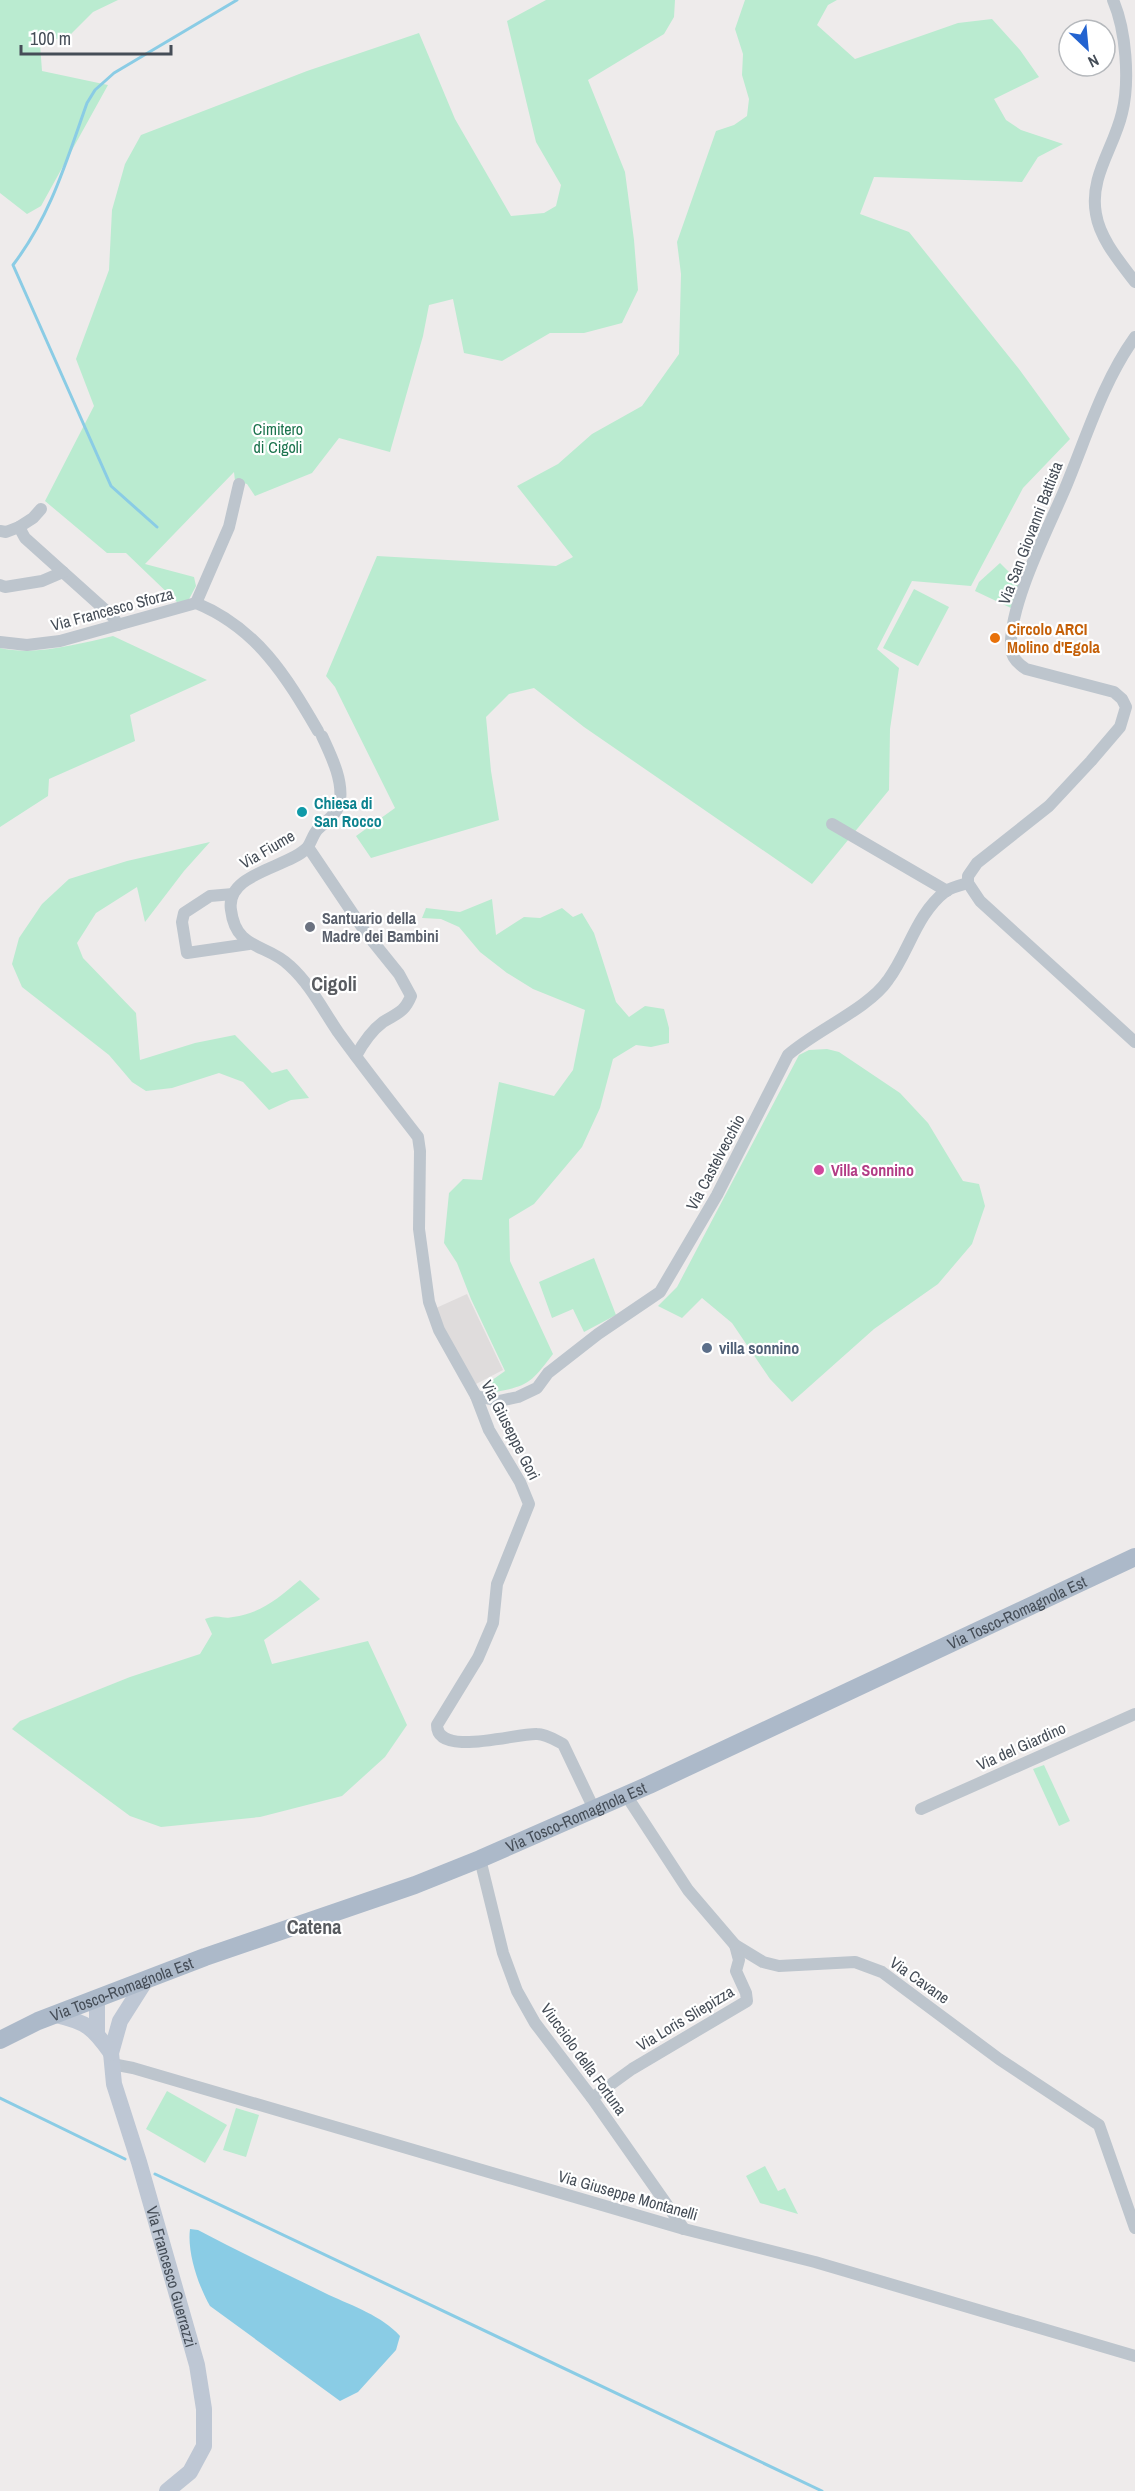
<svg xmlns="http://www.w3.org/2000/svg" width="1135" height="2491" viewBox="0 0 1135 2491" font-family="'Archivo Narrow',sans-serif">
	<rect width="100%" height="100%" fill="#eeebeb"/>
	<polygon fill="#dfdcdc" points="467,1294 503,1370 476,1384 442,1326 436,1308"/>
	<g fill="#baebd0">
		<polygon points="0,0 118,0 93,12 70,35 40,44 42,71 108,85 41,206 27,214 0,193"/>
		<polygon points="546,0 675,0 674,17 664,34 588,80 625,172 634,240 638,290 622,323 584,333 550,333 502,361 464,353 453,299 429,305 423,336 390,452 339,438 312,473 255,496 247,484 235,481 234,472 145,564 194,577 196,586 188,601 177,602 126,553 107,553 45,501 94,406 76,359 109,270 112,210 125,164 141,135 307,71 419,33 455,119 511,216 544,213 556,206 561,185 536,142 507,21"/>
		<polygon points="745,0 837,0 828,5 817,25 855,59 958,23 992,19 1020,50 1039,77 994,99 1006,120 1021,130 1063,144 1038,157 1022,182 874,177 860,214 909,232 1019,369 1070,439 1023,488 971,586 912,581 877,649 899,668 890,729 889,790 812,884 584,727 534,688 509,694 486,717 491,771 499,820 371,858 356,836 395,808 335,687 326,676 377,556 556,566 573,557 517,486 558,464 592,434 642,406 679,354 681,274 677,242 716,131 734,125 747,116 749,99 742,75 743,54 735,29"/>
		<polygon points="1000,563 1011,574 1019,587 1011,608 975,591 979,582"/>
		<polygon points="914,589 949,607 918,666 883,648"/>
		<path d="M113,636L207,680L130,715L135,741L49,779L48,796L0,827V648C36,656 78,644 113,636Z"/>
		<polygon points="210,842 184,871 145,922 137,887 96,913 77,943 83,958 136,1013 140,1060 195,1043 235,1035 272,1073 287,1069 309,1098 291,1100 269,1110 243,1082 219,1073 172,1088 146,1091 132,1082 109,1055 22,987 12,964 19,938 42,904 69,879 127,861"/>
		<path d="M492,899L496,935L524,917L540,918L562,908L573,917L582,913L594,933L616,1002L629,1017L645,1006L664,1009L669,1028V1043L651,1047L636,1045L613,1059L600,1108L582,1147L534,1204L509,1219L510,1261L553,1354C532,1381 530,1386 495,1392L488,1383L505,1371L471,1299L457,1263L444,1243L449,1193L463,1179L482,1180L499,1082L554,1096L573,1070L585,1010L533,989L507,973L480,952L459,927L441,919L422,918L426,908L460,912Z"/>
		<polygon points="827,1049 839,1052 900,1093 928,1123 963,1181 979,1184 985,1206 972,1244 938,1284 874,1329 792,1402 770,1379 732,1323 702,1298 682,1318 658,1306 677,1287 799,1055 809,1050"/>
		<polygon points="594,1258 616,1315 584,1332 573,1309 552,1318 539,1282"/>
		<path d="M300,1580L320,1599L264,1640L272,1664L368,1641L407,1725L385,1757L342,1796L260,1817L161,1827L130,1816L12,1729L20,1721L130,1677L200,1654L212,1634L205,1619C222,1613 221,1620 233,1617C262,1613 278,1598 300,1580Z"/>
		<polygon points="1044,1765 1070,1821 1059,1826 1033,1769"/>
		<polygon points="167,2091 227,2125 205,2163 146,2129"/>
		<polygon points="236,2108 259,2115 246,2157 223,2150"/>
		<polygon points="765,2166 778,2191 785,2188 798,2214 760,2203 746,2176"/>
	</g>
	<path fill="#8acce5" d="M190,2229L198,2230C241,2253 285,2273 329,2295C353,2306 382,2316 400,2336L396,2350L358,2392L340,2401L210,2306C198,2285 187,2252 190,2229Z"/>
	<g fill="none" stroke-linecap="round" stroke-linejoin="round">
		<g stroke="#8acce5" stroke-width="3">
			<path d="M157,527L111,486L13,265C51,215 66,162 87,103L95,90L114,73L237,0"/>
			<polyline points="0,2098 125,2159"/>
			<polyline points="155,2174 822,2491"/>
		</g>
		<g stroke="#bdc5cd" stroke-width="12">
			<path d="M1113,0C1126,30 1130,81 1122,113C1114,148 1089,177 1096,214C1100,239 1120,262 1135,282"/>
			<path d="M1135,337C1102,383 1086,439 1064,491C1047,531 1009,605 1011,647C1011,657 1018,664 1026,669L1114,692L1122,699L1126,707L1120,727L1091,761L1049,806L977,863L968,876V883L980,901L1135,1042"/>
			<polyline points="19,527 33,518 41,509"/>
			<polyline points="0,531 6,532 19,527 25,538 113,617 118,625"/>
			<polyline points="0,585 5,587 42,581 63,572"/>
			<polyline points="196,603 229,527 239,484"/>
			<path d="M0,642L27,645L60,641L196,603C257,628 286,676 318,731"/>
			<path d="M322,736C331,756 343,779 340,801C339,813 326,821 318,829C313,834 311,843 307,848C288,868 225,873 231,910C236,951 267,943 290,966C310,984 323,1010 338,1032C364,1068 391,1102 418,1137L420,1151L419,1229L429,1302L439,1330L476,1396L489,1430L520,1482L529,1504L497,1584L493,1623L478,1658L437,1725C437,1758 516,1733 537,1734C546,1734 555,1740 563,1744L594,1809"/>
			<polyline points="832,824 947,891"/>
			<path d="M308,847L366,933L399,974L411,996C404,1013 397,1013 383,1022C371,1031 363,1043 356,1056"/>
			<polyline points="233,894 210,896 184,913 182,922 187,953 249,944"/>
			<path d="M476,1396L499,1401L518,1397L537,1388L548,1373L598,1334L660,1292L717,1195L788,1055C816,1030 868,1009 888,980C909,952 916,914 946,891C952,887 961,885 968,883"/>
			<polyline points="626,1795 688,1890 735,1945 763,1962 779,1966 855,1962 882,1972 999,2059 1099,2125 1135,2228"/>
			<polyline points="921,1809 1135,1714"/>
			<polyline points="480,1859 503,1953 517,1991 535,2023 592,2098 684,2229"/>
			<polyline points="112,2064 133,2068 684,2229 815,2262 1135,2356"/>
			<polyline points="592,2098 632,2069 747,2001 746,1993 736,1971 739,1960 735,1945"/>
		</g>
		<g stroke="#bec7d4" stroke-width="16">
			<path id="s1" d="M146,1980L120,2021L111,2053L114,2084L139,2162L197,2365L204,2409V2446L190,2472L167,2491"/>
			<path d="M56,2015C86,2022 93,2027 111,2053"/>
			<polyline points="97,2032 97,1998"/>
		</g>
		<path stroke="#acb9c9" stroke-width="18" id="s2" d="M0,2040L38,2021L205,1957L415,1885L480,1859L649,1785L1135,1557"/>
	</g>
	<circle fill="#e8710a" stroke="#fff" stroke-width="2" cx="995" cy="638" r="6"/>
	<circle fill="#0f9aa8" stroke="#fff" stroke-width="2" cx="302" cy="812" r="6"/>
	<circle fill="#6b7280" stroke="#fff" stroke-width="2" cx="310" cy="927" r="6"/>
	<circle fill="#d1479c" stroke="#fff" stroke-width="2" cx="819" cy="1170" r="6"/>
	<circle fill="#5c6f8a" stroke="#fff" stroke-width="2" cx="707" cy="1348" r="6"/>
	<g text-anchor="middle" stroke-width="4.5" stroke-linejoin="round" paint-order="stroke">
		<g font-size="16" fill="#1b734d" stroke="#fff">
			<text x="278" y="435">Cimitero<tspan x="278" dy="18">di Cigoli</tspan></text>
		</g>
		<g font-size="16" fill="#454d57" stroke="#fff">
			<text transform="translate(1030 533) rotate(-69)" y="6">Via San Giovanni Battista</text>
			<text transform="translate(112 609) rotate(-15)" y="6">Via Francesco Sforza</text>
			<text transform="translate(267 849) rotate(-30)" y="6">Via Fiume</text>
			<text transform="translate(715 1162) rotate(-62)" y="6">Via Castelvecchio</text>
			<text transform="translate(511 1430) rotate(63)" y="6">Via Giuseppe Gori</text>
			<text dy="6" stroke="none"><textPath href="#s2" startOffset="1104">Via Tosco-Romagnola Est</textPath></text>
			<text transform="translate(1021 1746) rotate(-24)" y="6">Via del Giardino</text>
			<text dy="6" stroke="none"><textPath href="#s2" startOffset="618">Via Tosco-Romagnola Est</textPath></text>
			<text transform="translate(920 1980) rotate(35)" y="6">Via Cavane</text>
			<text dy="6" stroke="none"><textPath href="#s2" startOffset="132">Via Tosco-Romagnola Est</textPath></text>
			<text transform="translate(685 2018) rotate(-31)" y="6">Via Loris Sliepizza</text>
			<text transform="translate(584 2059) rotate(54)" y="6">Viucciolo della Fortuna</text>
			<text transform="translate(628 2195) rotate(16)" y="6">Via Giuseppe Montanelli</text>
			<text dy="6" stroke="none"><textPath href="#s1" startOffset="314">Via Francesco Guerrazzi</textPath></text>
		</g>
		<g font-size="16" font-weight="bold" fill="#c56008" stroke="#fff" text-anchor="start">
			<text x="1007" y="635">Circolo ARCI<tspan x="1007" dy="18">Molino d'Egola</tspan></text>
		</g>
		<g font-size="16" font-weight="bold" fill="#0d838f" stroke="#fff" text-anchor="start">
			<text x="314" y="809">Chiesa di<tspan x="314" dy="18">San Rocco</tspan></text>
		</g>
		<g font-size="16" font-weight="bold" fill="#5b616d" stroke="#fff" text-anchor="start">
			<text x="322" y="924">Santuario della<tspan x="322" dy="18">Madre dei Bambini</tspan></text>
		</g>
		<g font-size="16" font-weight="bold" fill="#b23c85" stroke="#fff" text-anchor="start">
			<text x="831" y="1176">Villa Sonnino</text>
		</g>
		<g font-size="16" font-weight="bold" fill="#4e5e75" stroke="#fff" text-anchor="start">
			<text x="719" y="1354">villa sonnino</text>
		</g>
		<g font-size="20" font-weight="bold" fill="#585b60" stroke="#fff">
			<text x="334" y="991">Cigoli</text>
			<text x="314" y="1934">Catena</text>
		</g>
	</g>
	<g transform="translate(1087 48) rotate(154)"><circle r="28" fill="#ffffff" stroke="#b5b8bc" stroke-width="1.5"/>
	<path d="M0-4.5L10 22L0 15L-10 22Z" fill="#2363d0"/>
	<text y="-9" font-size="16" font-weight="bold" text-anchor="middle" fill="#454d57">N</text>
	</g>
	<path d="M21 45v9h150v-9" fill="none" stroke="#454d57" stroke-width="3"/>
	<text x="30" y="45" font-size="18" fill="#454d57" stroke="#ffffff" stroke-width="4.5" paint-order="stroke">100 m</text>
</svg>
